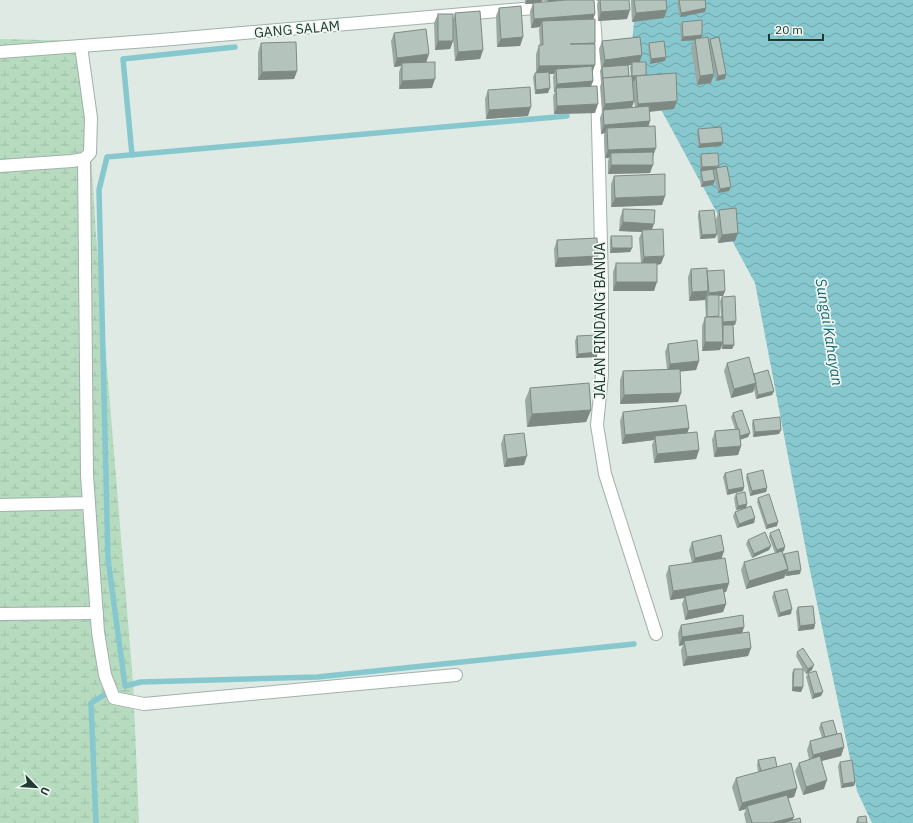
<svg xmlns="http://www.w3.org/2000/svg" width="913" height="823" viewBox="0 0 913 823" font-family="'IBM Plex Sans',sans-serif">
	<defs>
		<pattern id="wetland-marsh" width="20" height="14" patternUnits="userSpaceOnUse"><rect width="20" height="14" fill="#b7dbbf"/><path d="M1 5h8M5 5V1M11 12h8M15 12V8" fill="none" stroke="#9dbda5"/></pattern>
		<pattern id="water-waves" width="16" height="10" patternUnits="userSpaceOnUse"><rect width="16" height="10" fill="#87c8cf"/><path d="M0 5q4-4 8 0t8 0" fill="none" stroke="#6ea3a9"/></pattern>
	</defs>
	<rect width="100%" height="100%" fill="#dfeae4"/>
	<polygon fill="url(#wetland-marsh)" points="0,39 84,41 96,235 133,682 139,823 0,823"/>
	<polygon fill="url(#water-waves)" points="636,0 913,0 913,823 872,823 857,791 808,561 755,283 631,54"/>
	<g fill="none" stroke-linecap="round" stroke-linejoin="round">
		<g stroke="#87c8cf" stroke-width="5.5">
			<polyline points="567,116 107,157 99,190 108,559 125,686 141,682 317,677 634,644"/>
			<polyline points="132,155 123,59 235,47"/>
			<polyline points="96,823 91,703 104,695"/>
		</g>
		<defs>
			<g id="minor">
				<polyline points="593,0 596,46 602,285 602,375 597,425 605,474 656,634"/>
				<polyline points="0,52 161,40 546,7"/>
				<polyline points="84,159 87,475 98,632 105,675 114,698 144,704 456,675"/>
				<polyline points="0,166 72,161 84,159 90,153 91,118 81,46"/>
				<polyline points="0,505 89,503"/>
				<polyline points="0,614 97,613"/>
			</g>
		</defs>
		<use href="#minor" stroke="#a2b1ab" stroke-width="14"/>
		<use href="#minor" stroke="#fff" stroke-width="12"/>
	</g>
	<g fill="#9ba9a3" fill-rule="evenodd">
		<polygon points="525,0 542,0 542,2 547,2 547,0 594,0 593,19 595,44 593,72 593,81 591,86 595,113 554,114 553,96 555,92 554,92 553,77 554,74 549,74 548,93 535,94 533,77 535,73 536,73 536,54 539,45 540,45 539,29 540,27 531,28 530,11 533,4 525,4"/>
		<polygon points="596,0 629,0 627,19 598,21 597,4 598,1 597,1"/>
		<polygon points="631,0 666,0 664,18 632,22 631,2"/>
		<polygon points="678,0 705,0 705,12 680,17 677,4"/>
		<polygon points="499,8 523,37 520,46 497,47 496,16"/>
		<polygon points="455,13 483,50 480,59 455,61 453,37 453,41 450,49 435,50 434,23 438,14 453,19"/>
		<polygon points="682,22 701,38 709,42 710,39 726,74 725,79 716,81 710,49 711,83 697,85 691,48 694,40 681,41 680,26"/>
		<polygon points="394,33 426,63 432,88 399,89 399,72 401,66 394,67 391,41"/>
		<path d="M602,41L640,62L646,75L674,109L650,112L649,126L653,155L650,173L608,174V161L609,158H605L604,136L605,133L601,134L600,118L602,112L600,87L601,83L600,71L601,68L599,49ZM628,65H631L630,67L631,76H629ZM634,101L635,107H632Z"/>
		<polygon points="261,43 297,71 294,79 258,80 258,52"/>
		<polygon points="649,43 665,61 650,64 648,47"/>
		<polygon points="488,90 528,116 486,119 485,99"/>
		<polygon points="698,129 723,142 721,146 698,148 697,133"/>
		<polygon points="701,154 719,166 718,168 731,187 729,191 718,193 714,173 715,170 713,170 713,185 701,187 700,175 701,171 700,171 700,158"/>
		<polygon points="614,176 665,196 662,205 611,207 611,184"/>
		<polygon points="623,209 652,229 661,264 657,265 654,291 613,291 613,272 616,263 641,263 639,238 642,232 619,231 620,218"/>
		<polygon points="719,210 735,241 718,243 716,219"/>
		<polygon points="699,211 717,234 715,238 700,239 698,216"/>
		<polygon points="611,236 632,248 630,252 610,253 610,240"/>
		<polygon points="557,240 595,265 555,267 554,249"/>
		<polygon points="691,269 725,291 723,296 719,296 719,317 721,317 720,301 722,297 736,321 735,325 733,325 734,345 732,349 722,349 721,346 720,350 702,351 702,326 705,317 706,317 705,300 707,295 705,300 689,301 688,277"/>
		<polygon points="577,336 597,357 576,358 575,341"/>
		<polygon points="668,344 699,361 696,370 680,371 681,393 678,402 620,404 620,380 623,371 667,369 665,352"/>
		<polygon points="727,363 754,374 774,391 772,395 756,399 754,389 753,392 731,398 724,371"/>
		<polygon points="530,388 591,410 586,422 527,427 525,400"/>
		<polygon points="623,412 689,428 687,433 699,450 696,459 654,463 652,445 654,440 622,444 620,421"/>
		<polygon points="733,413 750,433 748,437 740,440 741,446 738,455 714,457 712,440 715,431 735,429 731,417"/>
		<polygon points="753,420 781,430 779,434 753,437 752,424"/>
		<polygon points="504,435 524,465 504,467 501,444"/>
		<polygon points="725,473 744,487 743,491 727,495 723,477"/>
		<polygon points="747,474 767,488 766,492 750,496 746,478"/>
		<polygon points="736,494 747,504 746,508 755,518 754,523 737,528 733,516 735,512 744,508 736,510 734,498"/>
		<polygon points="758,498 777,526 766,529 757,502"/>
		<polygon points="770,533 784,551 782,551 783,555 784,554 800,574 786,576 785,575 784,578 746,589 741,570 744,562 775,553 769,537"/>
		<polygon points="748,540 771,546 769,550 752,558 746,544"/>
		<polygon points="692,542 724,551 721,559 729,583 726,592 724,592 726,604 723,612 685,620 682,604 684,598 670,600 666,575 669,566 692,563 689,550"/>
		<polygon points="774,592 791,614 778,617 772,597"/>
		<polygon points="798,607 815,624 814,629 798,631 796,611"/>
		<polygon points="681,625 744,627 742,633 751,648 748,656 683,666 681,650 683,645 679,646 678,633"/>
		<polygon points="797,652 812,670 806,674 803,669 803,687 801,692 792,691 792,673 794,669 803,669 796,656"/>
		<polygon points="808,673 821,696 812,699 806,677"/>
		<polygon points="821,723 837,734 844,747 841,756 821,761 824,789 803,795 795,771 799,763 809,759 807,750 810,741 822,738 819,728"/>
		<polygon points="758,760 777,767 797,788 794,797 788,798 792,820 801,823 746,823 744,814 746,809 739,811 732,787 736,778 758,772 757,765"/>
		<polygon points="840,762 855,782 854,786 841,788 838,766"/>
		<polygon points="858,817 867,823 856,823 856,822"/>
	</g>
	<g fill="#7e8984">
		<polygon points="527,0 542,0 541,3 525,4"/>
		<polygon points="548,0 588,0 547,4"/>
		<polygon points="706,8 705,12 680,17 681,13"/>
		<polygon points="630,10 627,19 598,21 601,12"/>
		<polygon points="667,10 664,18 632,22 636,13"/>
		<polygon points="595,14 592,23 542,21 540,27 531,28 534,19"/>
		<polygon points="702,35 701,40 681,41 683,37"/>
		<polygon points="523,37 520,46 497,47 501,39"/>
		<polygon points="438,41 453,41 450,49 435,50"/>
		<polygon points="483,50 480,59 455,61 458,52"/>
		<polygon points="429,54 426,63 402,63 401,66 394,67 397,58"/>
		<polygon points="642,55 639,64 632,62 631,65 602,68 605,60"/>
		<polygon points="666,57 665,61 650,64 651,59"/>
		<polygon points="595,65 592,73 556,69 554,74 536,74 539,66"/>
		<polygon points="297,71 294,79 258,80 262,72"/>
		<polygon points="714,74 711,83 697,85 700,76"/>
		<polygon points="726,74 725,79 716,81 718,76"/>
		<polygon points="632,76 636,76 634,81 631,81"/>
		<polygon points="435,79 432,88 399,89 402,81"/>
		<polygon points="593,81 590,89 556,88 555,92 554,92 557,84"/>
		<polygon points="550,88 548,93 535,94 536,90"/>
		<polygon points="634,101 631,110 603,110 602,112 605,104"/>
		<polygon points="677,101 674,109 635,113 638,104"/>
		<polygon points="598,104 595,113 554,114 557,106"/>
		<polygon points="531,107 528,116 486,119 489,110"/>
		<polygon points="650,121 647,130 607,128 605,133 601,134 604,125"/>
		<polygon points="723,142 721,146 698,148 700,144"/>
		<polygon points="656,148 653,156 611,153 609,158 605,158 608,150"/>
		<polygon points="611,165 653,165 650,173 608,174"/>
		<polygon points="719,166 717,170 716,168 715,170 700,171 702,167"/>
		<polygon points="715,180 713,185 701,187 703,182"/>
		<polygon points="731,187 729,191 718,193 720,189"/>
		<polygon points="665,196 662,205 611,207 615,198"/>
		<polygon points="623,222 654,224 651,232 642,230 642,232 619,231"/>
		<polygon points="738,233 735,241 718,243 722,235"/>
		<polygon points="717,234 715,238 700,239 702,235"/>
		<polygon points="612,248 632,248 630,252 610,253"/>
		<polygon points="598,256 595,265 555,267 558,258"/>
		<polygon points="664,256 661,264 641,266 644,257"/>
		<polygon points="616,282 657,282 654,291 613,291"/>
		<polygon points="708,291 705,300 689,301 692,292"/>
		<polygon points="725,291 723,296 707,297 709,293"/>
		<polygon points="736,321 735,325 722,326 723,322"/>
		<polygon points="705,342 723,342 720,350 702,351"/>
		<polygon points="723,345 734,345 732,349 722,349"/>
		<polygon points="598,352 597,357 576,358 578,354"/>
		<polygon points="699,361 696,370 667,373 670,364"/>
		<polygon points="756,383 753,392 731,398 734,389"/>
		<polygon points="774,391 772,395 756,399 758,395"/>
		<polygon points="681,393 678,402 620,404 624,395"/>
		<polygon points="591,410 586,422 527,427 532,414"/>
		<polygon points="689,428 686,437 655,436 654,440 622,444 625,435"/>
		<polygon points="781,430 779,434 753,437 755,432"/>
		<polygon points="750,433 748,437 739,440 740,436"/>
		<polygon points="741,446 738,455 714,457 717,448"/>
		<polygon points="699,450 696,459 654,463 657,454"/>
		<polygon points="527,456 524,465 504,467 507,459"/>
		<polygon points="744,487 743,491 727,495 728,490"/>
		<polygon points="767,488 766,492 750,496 752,491"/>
		<polygon points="747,504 746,508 736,510 738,506"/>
		<polygon points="755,518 754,523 737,528 739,524"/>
		<polygon points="778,522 777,526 766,529 767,525"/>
		<polygon points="771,546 769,550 752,558 754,554"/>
		<polygon points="785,547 784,551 775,554 777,550"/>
		<polygon points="724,551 721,560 692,566 695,558"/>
		<polygon points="788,569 784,578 746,589 749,581"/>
		<polygon points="801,570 800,574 786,576 787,572"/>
		<polygon points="729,583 726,592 686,598 685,596 684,598 670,600 673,591"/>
		<polygon points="726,604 723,612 685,620 688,611"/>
		<polygon points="792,609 791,614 778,617 780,613"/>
		<polygon points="815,624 814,629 798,631 800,626"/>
		<polygon points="744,627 741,636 684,641 683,645 679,646 682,637"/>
		<polygon points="751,648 748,656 683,666 687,657"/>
		<polygon points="814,665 812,670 806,674 808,669"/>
		<polygon points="793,687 803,687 801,692 792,691"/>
		<polygon points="823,692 821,696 812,699 814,694"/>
		<polygon points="844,747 841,756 810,764 813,755"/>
		<polygon points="827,780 824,789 803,795 806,787"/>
		<polygon points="855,782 854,786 841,788 843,784"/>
		<polygon points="797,788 794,797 748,809 747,806 746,809 739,811 742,803"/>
		<polygon points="794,817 791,823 771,823"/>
	</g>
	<g fill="#b4c4bd" stroke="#7e8984">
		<polygon points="565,0 594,0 595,14 534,19 533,3"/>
		<polygon points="600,0 629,0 630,10 601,12"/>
		<polygon points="634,0 666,0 667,10 636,13"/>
		<polygon points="679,0 705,0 706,8 681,13"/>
		<polygon points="521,6 523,37 501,39 499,8"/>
		<polygon points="480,11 483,50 458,52 455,13"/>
		<rect x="438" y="14" width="15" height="27"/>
		<polygon points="595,19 595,43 570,44 595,44 595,65 539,66 539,45 543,45 542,21"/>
		<polygon points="702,20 702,35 683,37 682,22"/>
		<polygon points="426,29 429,54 397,58 394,33"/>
		<polygon points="640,37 642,55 605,60 602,41"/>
		<polygon points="708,37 714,74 700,76 695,39"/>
		<polygon points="719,37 726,74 718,76 710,39"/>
		<polygon points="664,41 666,57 651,59 649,43"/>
		<polygon points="296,42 297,71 262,72 261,43"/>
		<polygon points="435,62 435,79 402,81 402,63"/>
		<polygon points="632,62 646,62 646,75 632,76"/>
		<polygon points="628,65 629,76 603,78 603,79 602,67"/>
		<polygon points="592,66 593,81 557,84 556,69"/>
		<polygon points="549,72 550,88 536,90 535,73"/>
		<polygon points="676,73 677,101 638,104 636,76"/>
		<polygon points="632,76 634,101 605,104 603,78"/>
		<polygon points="597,86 598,104 557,106 556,88"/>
		<polygon points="530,87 531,107 489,110 488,90"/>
		<polygon points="649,106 650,121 604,125 603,110"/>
		<polygon points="655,126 656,148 608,150 607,128"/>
		<polygon points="721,127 723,142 700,144 698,129"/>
		<polygon points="653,152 653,165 611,165 611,153"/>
		<polygon points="718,153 719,166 702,167 701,154"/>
		<polygon points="727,166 731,187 720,189 716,168"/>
		<polygon points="713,169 715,180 703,182 701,171"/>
		<polygon points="665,174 665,196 615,198 614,176"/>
		<polygon points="736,208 738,233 722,235 719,210"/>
		<polygon points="623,209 655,210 654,224 623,222"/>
		<polygon points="714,210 717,234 702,235 699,211"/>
		<polygon points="663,229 664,256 644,257 642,230"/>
		<polygon points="611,236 632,236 632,248 612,248"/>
		<polygon points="597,238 598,256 558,258 557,240"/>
		<rect x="616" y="263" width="41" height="19"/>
		<polygon points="707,268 708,291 692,292 691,269"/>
		<polygon points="724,270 725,291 709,293 707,271"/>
		<polygon points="707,295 719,295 719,316 707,317"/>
		<polygon points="735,296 736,321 723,322 722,297"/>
		<polygon points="705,317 722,317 723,342 705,342"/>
		<polygon points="723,325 733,325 734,345 723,345"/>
		<polygon points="597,335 598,352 578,354 577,336"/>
		<polygon points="697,340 699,361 670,364 668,344"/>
		<polygon points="749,357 756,383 734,389 727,363"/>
		<polygon points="680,369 681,393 624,395 623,371"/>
		<polygon points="768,370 774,391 758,395 756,385 756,383 754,374"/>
		<polygon points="589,383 591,410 532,414 530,388"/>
		<polygon points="686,405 689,428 625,435 623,412"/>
		<polygon points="742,410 750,433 740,436 739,429 738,429 733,413"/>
		<polygon points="780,417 781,430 755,432 753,420"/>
		<polygon points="739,429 741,446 717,448 715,431"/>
		<polygon points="697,432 699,450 657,454 655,436"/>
		<polygon points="524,433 527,456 507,459 504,435"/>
		<polygon points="741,469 744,487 728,490 725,473"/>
		<polygon points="763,470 767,488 752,491 747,474"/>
		<polygon points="745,492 747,504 738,506 736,494"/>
		<polygon points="769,494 778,522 767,525 758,498"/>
		<polygon points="751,506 755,518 739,524 735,512"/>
		<polygon points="779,529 785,547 777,550 770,533"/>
		<polygon points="765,532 771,546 754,554 748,540"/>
		<polygon points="721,535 724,551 695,558 692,542"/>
		<polygon points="782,551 788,569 749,581 744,562"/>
		<polygon points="798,551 801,570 787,572 788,569 784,554"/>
		<polygon points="725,558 729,583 673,591 669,566"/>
		<polygon points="723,588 726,604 688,611 685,596"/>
		<polygon points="787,589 792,609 780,613 774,592"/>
		<polygon points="813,606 815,624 800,626 798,607"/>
		<polygon points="743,615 744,627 682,637 681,625"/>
		<polygon points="749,632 751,648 687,657 684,641"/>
		<polygon points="803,648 814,665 808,669 797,652"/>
		<polygon points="794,669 803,669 803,687 793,687"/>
		<polygon points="816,671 823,692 814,694 808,673"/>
		<polygon points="833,720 837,734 825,737 821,723"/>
		<polygon points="841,733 844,747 813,755 810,741"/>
		<polygon points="820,756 827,780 806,787 799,763"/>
		<polygon points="775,757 777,767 761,771 758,760"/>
		<polygon points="852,760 855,782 843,784 840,762"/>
		<polygon points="791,763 797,788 742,803 736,778"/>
		<polygon points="787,795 794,817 771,823 752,823 747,806"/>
		<polygon points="866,816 867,823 858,823 858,817"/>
		<polygon points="800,818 801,823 782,823"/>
	</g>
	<g text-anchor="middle" stroke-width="3.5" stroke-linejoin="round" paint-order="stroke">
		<g font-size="14" fill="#203931" stroke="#eff7f2">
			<text transform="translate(297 29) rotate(-5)" y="5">GANG SALAM</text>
			<text transform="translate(600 321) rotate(-90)" y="5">JALAN RINDANG BANUA</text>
		</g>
		<g font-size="15" font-style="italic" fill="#1c6a73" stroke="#eff7f2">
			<text transform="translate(829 332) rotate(81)" y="5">Sungai Kahayan</text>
		</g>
	</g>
	<g transform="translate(36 787) rotate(115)" stroke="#eff7f2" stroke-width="3" paint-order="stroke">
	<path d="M0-3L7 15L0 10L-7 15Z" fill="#203931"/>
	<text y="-6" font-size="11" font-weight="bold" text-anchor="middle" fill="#203931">U</text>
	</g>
	<path d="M769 34v6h54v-6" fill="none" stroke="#203931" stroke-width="2"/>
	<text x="775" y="34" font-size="12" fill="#203931" stroke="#eff7f2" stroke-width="3" paint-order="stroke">20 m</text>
</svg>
